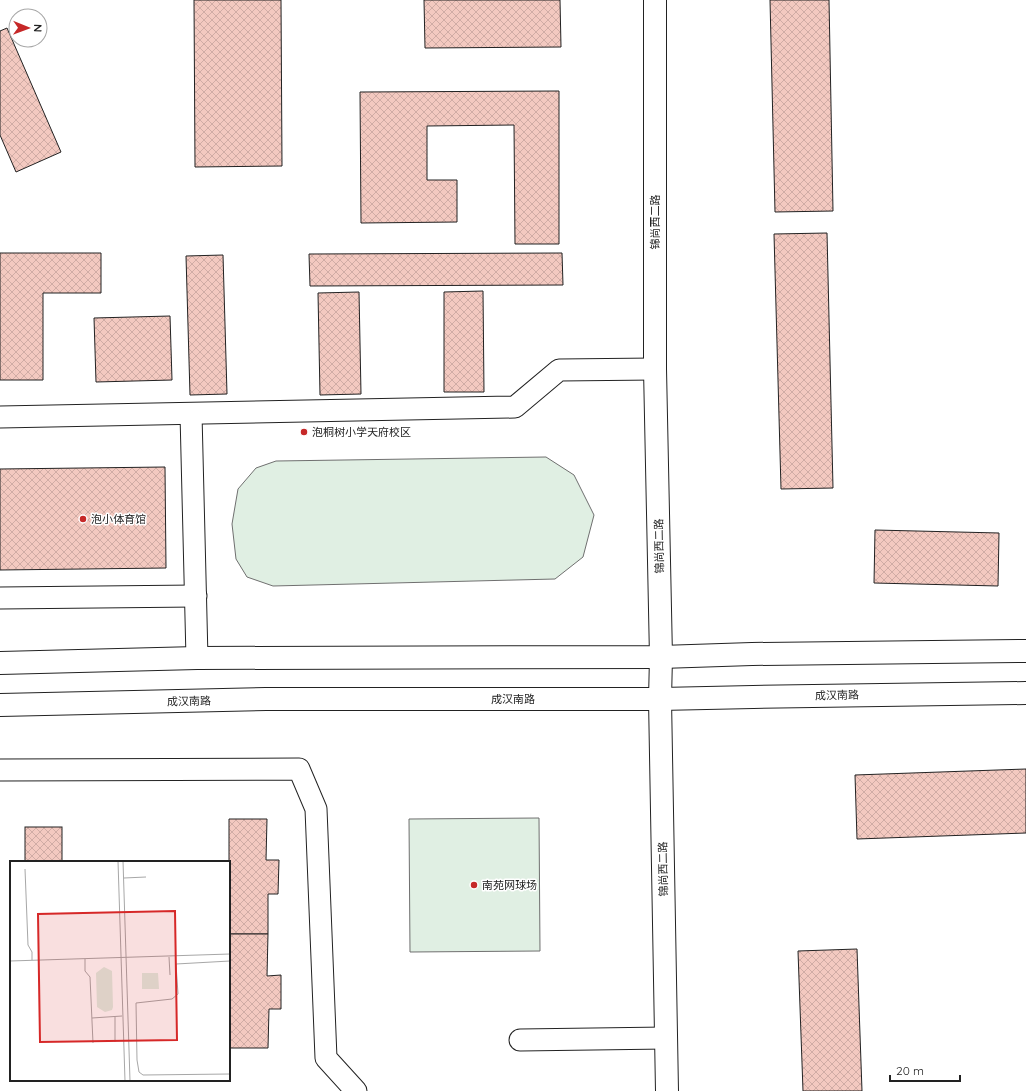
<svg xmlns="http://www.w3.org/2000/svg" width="1026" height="1091" viewBox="0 0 1026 1091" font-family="Quicksand,'Noto Sans SC',sans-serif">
	<defs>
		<pattern id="building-cross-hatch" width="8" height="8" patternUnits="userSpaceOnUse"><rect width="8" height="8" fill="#f3c9c0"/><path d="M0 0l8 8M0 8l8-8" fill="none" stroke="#d0aca5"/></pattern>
	</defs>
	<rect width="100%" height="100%" fill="#fff"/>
	<g fill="#e0efe3" stroke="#6f6f6f">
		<polygon points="546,457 574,475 594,515 583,557 555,579 273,586 247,577 236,559 232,524 238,489 256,468 276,461"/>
		<polygon points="539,818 540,951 410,952 409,819"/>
	</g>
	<g fill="url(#building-cross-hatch)" stroke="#222">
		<polygon points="194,0 281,0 282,166 195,167"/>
		<polygon points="424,0 560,0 561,47 425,48"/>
		<polygon points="770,0 829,0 833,211 775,212"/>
		<polygon points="7,28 61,152 16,172 0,135 0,31"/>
		<polygon points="559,91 559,244 515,244 514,125 427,126 427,180 457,180 457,222 361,223 360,92"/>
		<polygon points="827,233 833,488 781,489 774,234"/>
		<polygon points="0,253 101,253 101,293 43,293 43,380 0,380"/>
		<polygon points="562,253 563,285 310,286 309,254"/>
		<polygon points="223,255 227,394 190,395 186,256"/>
		<polygon points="483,291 484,392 444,392 444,292"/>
		<polygon points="359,292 361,394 320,395 318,293"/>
		<polygon points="170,316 172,380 96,382 94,318"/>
		<polygon points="165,467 166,568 0,570 0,469"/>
		<polygon points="875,530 999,533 998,586 874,583"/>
		<polygon points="1026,769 1026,833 857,839 855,775"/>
		<polygon points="229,819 267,819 266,860 279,860 278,894 268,894 268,934 229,934"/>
		<rect x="25" y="827" width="37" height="35"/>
		<polygon points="229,934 268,934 267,976 281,975 281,1009 269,1009 268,1048 229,1048"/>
		<polygon points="857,949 862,1091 803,1091 798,951"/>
	</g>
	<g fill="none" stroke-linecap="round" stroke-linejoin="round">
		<defs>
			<g id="minor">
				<polyline points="191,414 197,658"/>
				<polyline points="0,417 515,407 559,370 655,369"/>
				<polyline points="0,598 196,596"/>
				<polyline points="0,770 299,769 316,809 326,1058 356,1091"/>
				<polyline points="520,1040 666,1038"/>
			</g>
			<polyline id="tertiary" points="655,0 655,369 661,657 660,699 667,1091"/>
			<g id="secondary">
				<polyline points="0,663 197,658 661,657 752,654 1026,651"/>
				<polyline points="0,705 266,699 660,699 753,697 1026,693"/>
			</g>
		</defs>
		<use href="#minor" stroke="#222" stroke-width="23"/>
		<use href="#tertiary" stroke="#222" stroke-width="24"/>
		<use href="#secondary" stroke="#222" stroke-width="24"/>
		<use href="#minor" stroke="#fff" stroke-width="21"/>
		<use href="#tertiary" stroke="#fff" stroke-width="22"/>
		<use href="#secondary" stroke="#fff" stroke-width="22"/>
	</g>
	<g fill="#c62828" stroke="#fff" stroke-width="1.5">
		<circle cx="304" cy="432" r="4"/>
		<circle cx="83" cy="519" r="4"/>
		<circle cx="474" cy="885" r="4"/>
	</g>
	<g text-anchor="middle" stroke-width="3" stroke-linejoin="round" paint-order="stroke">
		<g font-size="11" fill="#222" stroke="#fff">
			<text transform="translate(655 222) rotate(-90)" y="4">锦尚西二路</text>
			<text transform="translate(659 546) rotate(-91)" y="4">锦尚西二路</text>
			<text transform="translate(837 695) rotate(-1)" y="4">成汉南路</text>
			<text x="513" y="703">成汉南路</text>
			<text transform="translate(189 701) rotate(-1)" y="4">成汉南路</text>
			<text transform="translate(663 869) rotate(-91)" y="4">锦尚西二路</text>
		</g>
		<g font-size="11" fill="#222" stroke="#fff" text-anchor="start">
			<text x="312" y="436">泡桐树小学天府校区</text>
			<text x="91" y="523">泡小体育馆</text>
			<text x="482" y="889">南苑网球场</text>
		</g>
	</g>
	<g transform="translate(10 861)">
		<rect width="220" height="220" fill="#fff"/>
		<path d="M94,106L102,110L103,146L102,149L95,151L87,146L86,112ZM132,112H148L149,128H132Z" fill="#e0efe3"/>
		<path fill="none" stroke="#a7a7a7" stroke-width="1" d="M108,0L115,220M113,0L120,220M15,8L18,84L22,91V99M114,17L136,16M159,96L160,114M75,98V110L80,116L83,182M0,100L220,93M220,100L166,103L168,133L162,138L126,142L127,199L129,211L133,214L220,213M105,156V181M82,157L112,155"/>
		<path fill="#d62828" fill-opacity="0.15" stroke="#d62828" stroke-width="2" d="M165,50L167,179L30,181L28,53Z"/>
		<rect width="220" height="220" fill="none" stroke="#222" stroke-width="2"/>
	</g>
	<g transform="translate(28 28) rotate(91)"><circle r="19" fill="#ffffff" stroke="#a7a7a7"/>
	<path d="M0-3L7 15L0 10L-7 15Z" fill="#c62828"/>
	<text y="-6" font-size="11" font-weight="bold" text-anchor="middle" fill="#222222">N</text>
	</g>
	<path d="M890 1075v6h70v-6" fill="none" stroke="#222222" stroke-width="2"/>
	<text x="896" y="1075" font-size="12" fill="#222222" stroke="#ffffff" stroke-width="3" paint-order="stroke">20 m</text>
</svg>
